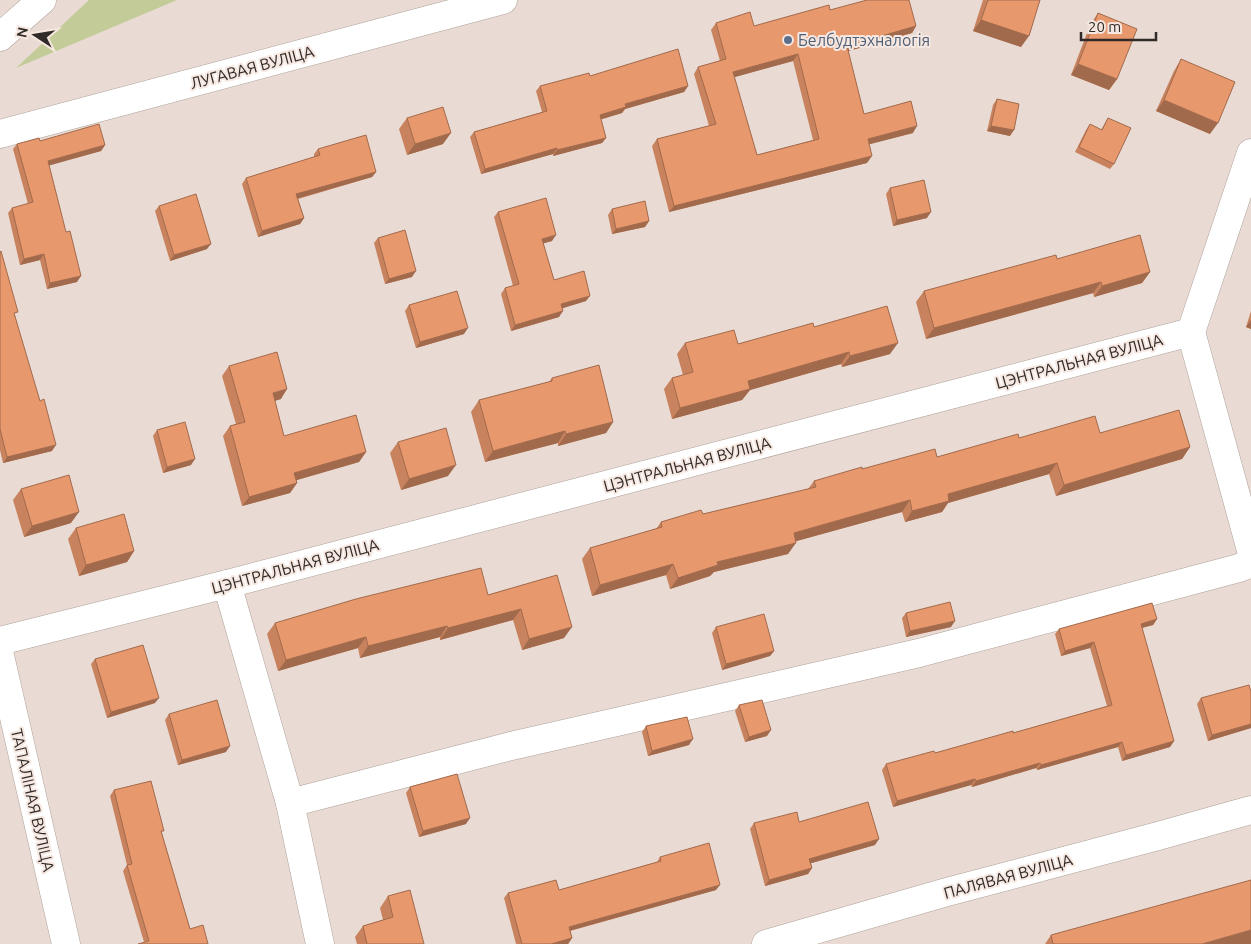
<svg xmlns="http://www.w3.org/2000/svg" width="1251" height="944" viewBox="0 0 1251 944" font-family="Ubuntu,sans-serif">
	<rect width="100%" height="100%" fill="#e9dbd4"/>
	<polygon fill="#c3cb98" points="89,0 177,0 16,68"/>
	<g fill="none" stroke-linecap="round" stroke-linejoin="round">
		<defs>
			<g id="minor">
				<polyline points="0,37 42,0"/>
				<polyline points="0,134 503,0"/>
				<polyline points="1191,332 1251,550"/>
				<polyline points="227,584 290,803 320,944"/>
				<polyline points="0,641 227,584 1191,332 1251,153"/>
				<polyline points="0,656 66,944"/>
				<polyline points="290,803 511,746 919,653 1239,568 1251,563"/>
				<polyline points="766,944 947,892 1158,836 1251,810"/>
			</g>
		</defs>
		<use href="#minor" stroke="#aea19a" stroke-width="29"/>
		<use href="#minor" stroke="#fff" stroke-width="28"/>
	</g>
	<g fill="#c8835e" fill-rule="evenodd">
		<polygon points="983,0 1040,0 1021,47 973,31"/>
		<path d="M830,10L916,26L912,33L848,51L864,114L913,133L869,144L867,163L669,212L652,146L657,139L709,126L694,74L698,67L720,61L711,30L716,23L754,26ZM793,61L813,140L757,155L734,77Z"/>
		<polygon points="1098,13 1117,79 1109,90 1071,75 1090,25"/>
		<polygon points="1181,59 1210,134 1156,111 1174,71"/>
		<polygon points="590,76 688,86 684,92 625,109 622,113 601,119 606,138 602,143 553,156 553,154 481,174 470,137 474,132 542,112 536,91 540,86"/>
		<polygon points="997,99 1010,136 987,131 993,105"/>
		<polygon points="407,118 443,144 407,155 399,129"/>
		<polygon points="1108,118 1114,164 1110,169 1075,152 1086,130 1090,124 1101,130"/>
		<polygon points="40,141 105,145 101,151 49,165 77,282 47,289 40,260 20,265 8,213 12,208 28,204 13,149 17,144"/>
		<polygon points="318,149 376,172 372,177 298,199 304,218 300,224 258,237 242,184 246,178 314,157 314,154"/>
		<polygon points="890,188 927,218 893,226 886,194"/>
		<polygon points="159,206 207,249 170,261 155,211"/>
		<polygon points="612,209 649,221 645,227 612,234 608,215"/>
		<polygon points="498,212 552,241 543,243 554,280 586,301 562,308 559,317 511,331 501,294 505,288 513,286 494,217"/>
		<polygon points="378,238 412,277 385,284 374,243"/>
		<polygon points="0,252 15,316 52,451 3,463 0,450"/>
		<polygon points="1057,259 1150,272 1142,283 1094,297 1093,293 926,339 916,302 924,291"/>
		<polygon points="409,305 464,334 416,348 405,311"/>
		<polygon points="1251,311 1251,329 1246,327"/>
		<polygon points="814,327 890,354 842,367 841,364 750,390 742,400 672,419 664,389 672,378 683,375 677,354 685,343 738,344"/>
		<polygon points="229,366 281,399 275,401 284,436 366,452 359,462 296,480 297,483 290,493 242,506 223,436 230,426 236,424 222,376"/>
		<polygon points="552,378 613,422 606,433 558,446 558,443 485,462 471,412 479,400 549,382"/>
		<polygon points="157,430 191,465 163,473 153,436"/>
		<polygon points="1100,433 1190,447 1182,459 1056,496 1049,474 948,503 942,512 905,522 902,512 796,541 788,554 714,572 710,576 670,589 666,575 592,596 582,559 590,548 656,529 661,522 703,514 808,489 814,481 862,469 937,457 1019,438"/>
		<polygon points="398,442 448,476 401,490 390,453"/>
		<polygon points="21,489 71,523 24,537 13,500"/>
		<polygon points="76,528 134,551 127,562 79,576 68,539"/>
		<polygon points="557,575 564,638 522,650 513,620 440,640 440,637 360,658 358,648 278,671 267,634 275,623 488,595"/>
		<polygon points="906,613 951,627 906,637 902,618"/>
		<polygon points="1157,619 1153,625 1142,628 1174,741 1170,747 1122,761 1118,747 1037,770 1036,768 972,787 971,785 893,807 882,770 886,764 935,753 1013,733 1107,706 1090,648 1061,656 1055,634 1059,629"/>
		<polygon points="716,627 774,651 770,656 722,670 712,633"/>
		<polygon points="95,659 155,703 107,718 91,664"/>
		<polygon points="1251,692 1251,728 1208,741 1197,704 1201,698"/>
		<polygon points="739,705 767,736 745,742 735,711"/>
		<polygon points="169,714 226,752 178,765 165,720"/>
		<polygon points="646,726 689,745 648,756 642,732"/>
		<polygon points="410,787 466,824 419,837 406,793"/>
		<polygon points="114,790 162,834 190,929 144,942 123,871 127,865 110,796"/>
		<polygon points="799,822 875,845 811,863 812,868 808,874 765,886 750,829 754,823"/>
		<polygon points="660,857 716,890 570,931 572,938 568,944 516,944 504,898 508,893 559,890 657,862"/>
		<polygon points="388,896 424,944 357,944 355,937 363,926 383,920 380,908"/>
		<polygon points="1051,935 1251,944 1045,944"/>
	</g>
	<g fill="#a26a4c">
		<polygon points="981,20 1029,36 1021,47 973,31"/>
		<polygon points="916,26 912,33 842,53 847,46"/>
		<polygon points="798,54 793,61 728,79 733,72"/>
		<polygon points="1078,64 1117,79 1109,90 1071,75"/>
		<polygon points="688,86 684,92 625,109 622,113 596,121 600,115 625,104"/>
		<polygon points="1164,100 1218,123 1210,134 1156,111"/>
		<polygon points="917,126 913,133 863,146 868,139"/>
		<polygon points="991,126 1014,130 1010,136 987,131"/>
		<polygon points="451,133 443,144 407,155 415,144"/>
		<polygon points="606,138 602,143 553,156 557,150"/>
		<polygon points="105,145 101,151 44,167 48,161"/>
		<polygon points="557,148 553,154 481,174 485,169"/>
		<polygon points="872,156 867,163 669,212 674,206"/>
		<polygon points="376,172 372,177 292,200 296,194"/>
		<polygon points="931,212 927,218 893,226 897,220"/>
		<polygon points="304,218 300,224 258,237 262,231"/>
		<polygon points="649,221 645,227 612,234 616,229"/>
		<polygon points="556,235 552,241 538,245 542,239"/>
		<polygon points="211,244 207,249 170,261 174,255"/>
		<polygon points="44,254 40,260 20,265 24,259"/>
		<polygon points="416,271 412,277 385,284 389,279"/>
		<polygon points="1150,272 1142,283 1094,297 1102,286"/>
		<polygon points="81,276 77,282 47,289 50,283"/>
		<polygon points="1101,282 1093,293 926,339 934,328"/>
		<polygon points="590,296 586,301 557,310 561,304"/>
		<polygon points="563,311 559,317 511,331 515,325"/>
		<polygon points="1251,320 1251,329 1246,327"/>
		<polygon points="468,328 464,334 416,348 420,342"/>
		<polygon points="898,343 890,354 842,367 850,356"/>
		<polygon points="849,352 841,364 750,390 742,400 672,419 680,408 748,381"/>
		<polygon points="287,389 281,399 266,403 273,393"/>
		<polygon points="613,422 606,433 558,446 566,434"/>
		<polygon points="565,431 558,443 485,462 493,451"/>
		<polygon points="56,445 52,451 3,463 7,457"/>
		<polygon points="1190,447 1182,459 1056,496 1064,485"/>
		<polygon points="366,452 359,462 287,483 294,473"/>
		<polygon points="195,459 191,465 163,473 167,467"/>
		<polygon points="1057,463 1049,474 948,503 942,512 905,522 912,511 948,494"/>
		<polygon points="456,465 448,476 401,490 409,479"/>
		<polygon points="297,483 290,493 242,506 249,497"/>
		<polygon points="910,500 902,512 786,544 794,533"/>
		<polygon points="79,512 71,523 24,537 32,526"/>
		<polygon points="796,543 788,554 714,572 710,576 670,589 678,578 717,562"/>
		<polygon points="134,551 127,562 79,576 86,565"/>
		<polygon points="673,564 666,575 592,596 600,585"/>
		<polygon points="521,609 513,620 440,640 448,628"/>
		<polygon points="1157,619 1153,625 1137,629 1141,624"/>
		<polygon points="955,621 951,627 906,637 910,631"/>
		<polygon points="447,626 440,637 360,658 368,646"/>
		<polygon points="572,627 564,638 522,650 529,639"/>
		<polygon points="366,637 358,648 278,671 286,660"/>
		<polygon points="1094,642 1090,648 1061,656 1065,651"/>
		<polygon points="774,651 770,656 722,670 726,664"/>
		<polygon points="159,698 155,703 107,718 111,712"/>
		<polygon points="1251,724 1251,728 1208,741 1212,735"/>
		<polygon points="771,730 767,736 745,742 749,737"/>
		<polygon points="693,739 689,745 648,756 652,751"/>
		<polygon points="1174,741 1170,747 1122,761 1126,755"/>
		<polygon points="1122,742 1118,747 1037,770 1041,765"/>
		<polygon points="230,746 226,752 178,765 182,760"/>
		<polygon points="1040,763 1036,768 972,787 976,781"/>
		<polygon points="975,779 971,785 893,807 897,801"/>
		<polygon points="470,818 466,824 419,837 423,831"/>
		<polygon points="879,839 875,845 805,865 809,859"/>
		<polygon points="812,868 808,874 765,886 769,880"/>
		<polygon points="720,885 716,890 565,932 569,927"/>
		<polygon points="1251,930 1251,944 1202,944"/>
		<polygon points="572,938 568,944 551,944"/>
	</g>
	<g fill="#e8986d" stroke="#a26a4c" fill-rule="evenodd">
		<path d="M867,0H909L916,26L847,46L864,114L911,101L917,126L868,139L872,156L674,206L657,139L716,124L698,67L726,59L716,23L750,12L754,26L829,5L830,10ZM798,54L819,139L757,155L733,72Z"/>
		<polygon points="988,0 1040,0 1029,36 981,20"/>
		<polygon points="1098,13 1137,29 1117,79 1078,64"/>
		<polygon points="678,49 688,86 625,104 626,107 600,115 606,138 557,150 557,148 485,169 474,132 547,111 540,86 589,73 590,76"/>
		<polygon points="1181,59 1235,82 1218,123 1164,100"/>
		<polygon points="997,99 1019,104 1014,130 991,126"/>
		<polygon points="443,107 451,133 415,144 407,118"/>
		<polygon points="1108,118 1131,128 1114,164 1079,147 1090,124 1102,130"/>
		<polygon points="99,124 105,145 48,161 66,232 70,231 81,276 50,283 44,254 24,259 12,208 33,202 17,144 39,138 40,141"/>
		<polygon points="366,135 376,172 296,194 304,218 262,231 246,178 320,155 318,149"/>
		<polygon points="924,180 931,212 897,220 890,188"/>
		<polygon points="196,194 211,244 174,255 159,206"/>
		<polygon points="546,198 556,235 542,239 554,280 584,271 590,296 561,304 563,311 515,325 505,288 519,284 498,212"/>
		<polygon points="645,201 649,221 616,229 612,209"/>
		<polygon points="405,230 416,271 389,279 378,238"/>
		<polygon points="1140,235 1150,272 1102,286 1101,282 934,328 924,291 1056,255 1057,259"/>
		<polygon points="1,251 18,312 14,313 40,401 44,399 56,445 7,457 0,429 0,252"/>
		<polygon points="457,291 468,328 420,342 409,305"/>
		<polygon points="887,306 898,343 850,356 849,352 748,381 750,389 680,408 672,378 693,372 685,343 734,330 738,344 813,323 814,327"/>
		<polygon points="277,352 287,389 273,393 284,436 356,415 366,452 294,473 297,483 249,497 230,426 245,422 229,366"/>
		<polygon points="599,365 613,422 566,434 565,431 493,451 479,400 552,381 552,378"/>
		<polygon points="1179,410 1190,447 1064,485 1057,463 948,494 949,501 912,511 910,500 794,533 796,543 717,562 718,565 678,578 673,564 600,585 590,548 662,527 661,522 701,510 703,514 816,487 814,481 862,467 862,469 935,449 937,457 1018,434 1019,438 1095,416 1100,433"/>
		<polygon points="185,422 195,459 167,467 157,430"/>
		<polygon points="446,428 456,465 409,479 398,442"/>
		<polygon points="69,475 79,512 32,526 21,489"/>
		<polygon points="124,514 134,551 86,565 76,528"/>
		<polygon points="481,568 488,595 557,575 572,627 529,639 521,609 448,628 447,626 368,646 366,637 286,660 275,623 356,599"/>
		<polygon points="950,602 955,621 910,631 906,613"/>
		<polygon points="1152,603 1157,619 1141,624 1174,741 1126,755 1122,742 1041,765 1040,763 976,781 975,779 897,801 886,764 934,751 935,753 1013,731 1013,733 1112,705 1094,642 1065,651 1059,629"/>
		<polygon points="764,614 774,651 726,664 716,627"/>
		<polygon points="143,645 159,698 111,712 95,659"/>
		<polygon points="1249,685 1251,692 1251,724 1212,735 1201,698"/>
		<polygon points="217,700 230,746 182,760 169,714"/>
		<polygon points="762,700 771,730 749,737 739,705"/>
		<polygon points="687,717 693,739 652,751 646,726"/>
		<polygon points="457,774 470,818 423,831 410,787"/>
		<polygon points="151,781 164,831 161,831 190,929 203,925 208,944 138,944 149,941 127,865 132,864 114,790"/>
		<polygon points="868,802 879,839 809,859 812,868 769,880 754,823 797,812 799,822"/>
		<polygon points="709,843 720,885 569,927 572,938 551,944 522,944 508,893 556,880 559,890 661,861 660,857"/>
		<polygon points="1251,880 1251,930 1202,944 1053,944 1051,935"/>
		<polygon points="410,890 424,944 367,944 363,926 393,917 388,896"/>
	</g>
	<circle fill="#5c6f8a" stroke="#f6e8e1" stroke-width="2" cx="788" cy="40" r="5"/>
	<g text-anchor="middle" stroke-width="4" stroke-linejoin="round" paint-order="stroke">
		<g font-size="16" fill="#4e5e75" stroke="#f6e8e1" text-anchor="start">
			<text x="798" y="46">Белбудтэхналогія</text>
		</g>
		<g font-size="16" fill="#302b28" stroke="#f6e8e1">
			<text transform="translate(252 67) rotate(-15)" y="6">ЛУГАВАЯ ВУЛІЦА</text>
			<text transform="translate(1079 361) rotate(-15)" y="6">ЦЭНТРАЛЬНАЯ ВУЛІЦА</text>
			<text transform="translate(687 464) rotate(-15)" y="6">ЦЭНТРАЛЬНАЯ ВУЛІЦА</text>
			<text transform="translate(295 566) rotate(-15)" y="6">ЦЭНТРАЛЬНАЯ ВУЛІЦА</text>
			<text transform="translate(33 800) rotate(77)" y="6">ТАПАЛІНАЯ ВУЛІЦА</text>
			<text transform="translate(1008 876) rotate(-15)" y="6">ПАЛЯВАЯ ВУЛІЦА</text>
		</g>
	</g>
	<g transform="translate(35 35) rotate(282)" stroke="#f6e8e1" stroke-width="4" paint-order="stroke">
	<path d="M0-4L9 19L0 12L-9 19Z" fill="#302b28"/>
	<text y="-8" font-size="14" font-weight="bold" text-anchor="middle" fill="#302b28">N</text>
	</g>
	<path d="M1081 32v8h75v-8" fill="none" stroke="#302b28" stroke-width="2.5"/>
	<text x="1088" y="32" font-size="15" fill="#302b28" stroke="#f6e8e1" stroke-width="4" paint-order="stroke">20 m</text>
</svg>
